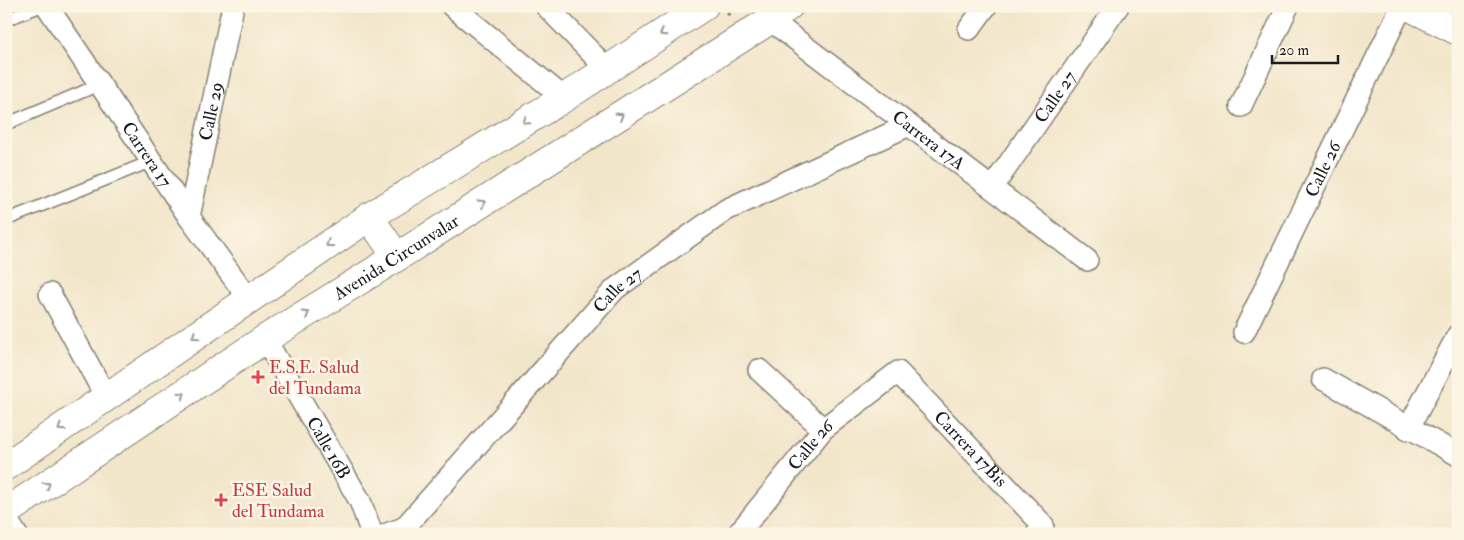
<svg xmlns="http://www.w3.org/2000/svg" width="1464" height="540" viewBox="0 0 1464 540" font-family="'IM FELL Double Pica',serif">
	<rect width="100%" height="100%" fill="#fcf5e5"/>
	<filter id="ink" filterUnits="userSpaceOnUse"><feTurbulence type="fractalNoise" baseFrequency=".02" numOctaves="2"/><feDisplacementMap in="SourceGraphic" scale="10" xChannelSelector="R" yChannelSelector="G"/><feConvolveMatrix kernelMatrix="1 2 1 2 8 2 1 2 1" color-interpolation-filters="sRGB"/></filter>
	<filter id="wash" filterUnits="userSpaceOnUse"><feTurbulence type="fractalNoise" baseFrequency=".0096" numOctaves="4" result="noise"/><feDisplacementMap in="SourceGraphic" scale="20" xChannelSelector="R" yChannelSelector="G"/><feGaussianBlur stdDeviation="1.12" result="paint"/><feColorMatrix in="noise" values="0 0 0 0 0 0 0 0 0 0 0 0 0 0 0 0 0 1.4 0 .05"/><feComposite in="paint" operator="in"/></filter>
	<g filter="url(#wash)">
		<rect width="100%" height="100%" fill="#f2e6ca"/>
	</g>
	<g filter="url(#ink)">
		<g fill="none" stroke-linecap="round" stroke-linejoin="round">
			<defs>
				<g id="lane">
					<polyline points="6,20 41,6"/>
					<polyline points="6,124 101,84"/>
					<polyline points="6,220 152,161"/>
					<polyline points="7,511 22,534"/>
				</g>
				<g id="street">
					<path id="s1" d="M47,6L189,217L249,299"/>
					<polyline points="452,6 564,98"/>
					<polyline points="546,6 608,70"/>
					<path id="s2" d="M770,20L1087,260"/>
					<polyline points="969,29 986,6"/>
					<polyline points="1241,106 1288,6"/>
					<path id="s3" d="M992,188L1118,6"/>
					<path id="s4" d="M189,217L233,6"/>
					<polyline points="50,294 106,397"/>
					<path id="s5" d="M1244,332L1402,6"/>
					<path id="s6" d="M265,339L360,501L372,534"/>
					<polyline points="759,370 823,429"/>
					<polyline points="1323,379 1458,455"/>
					<polyline points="1408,429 1458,335"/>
					<path id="s7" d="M387,534L404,528L615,289L726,210L909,125"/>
					<path id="s8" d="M738,534L823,429L898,372L1043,525L1037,534"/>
				</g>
				<g id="secondary">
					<polyline points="369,217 397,257"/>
					<polyline points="6,466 369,217 564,98 704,6"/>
					<path id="s9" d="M6,512L265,339L397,257L770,20L789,6"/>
				</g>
				<polyline id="highway" points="1408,6 1458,31"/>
			</defs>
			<use href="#lane" stroke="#878173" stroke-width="14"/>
			<use href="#street" stroke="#878173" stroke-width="24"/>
			<use href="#secondary" stroke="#878173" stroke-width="30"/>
			<use href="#highway" stroke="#878173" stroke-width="30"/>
			<polyline stroke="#878173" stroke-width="3" stroke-dasharray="4 4" stroke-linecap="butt" points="727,15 740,6"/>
			<use href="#lane" stroke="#fff" stroke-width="11"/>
			<use href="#street" stroke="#fff" stroke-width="21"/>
			<use href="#secondary" stroke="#fff" stroke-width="28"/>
			<use href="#highway" stroke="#fff" stroke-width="28"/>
		</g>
		<defs><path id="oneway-chevron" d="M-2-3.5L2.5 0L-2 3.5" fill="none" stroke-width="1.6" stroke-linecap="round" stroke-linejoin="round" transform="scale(1.25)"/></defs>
		<g stroke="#999">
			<use href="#oneway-chevron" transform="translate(663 33) rotate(147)"/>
			<use href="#oneway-chevron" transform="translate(620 116) rotate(-32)"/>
			<use href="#oneway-chevron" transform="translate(526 121) rotate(149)"/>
			<use href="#oneway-chevron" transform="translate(482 203) rotate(-32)"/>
			<use href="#oneway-chevron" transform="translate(329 244) rotate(146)"/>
			<use href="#oneway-chevron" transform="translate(306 314) rotate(-32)"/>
			<use href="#oneway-chevron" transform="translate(195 336) rotate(146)"/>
			<use href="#oneway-chevron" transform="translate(182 395) rotate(-34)"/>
			<use href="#oneway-chevron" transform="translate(61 428) rotate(146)"/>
			<use href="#oneway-chevron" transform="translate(47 485) rotate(-34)"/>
		</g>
	</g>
	<g fill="#e0444e" stroke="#fcf5e5" stroke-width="2">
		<path d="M255.5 369.5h5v5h5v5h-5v5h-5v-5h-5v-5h5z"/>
		<path d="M218.5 492.5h5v5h5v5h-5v5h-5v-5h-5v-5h5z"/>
	</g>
	<g text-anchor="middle" stroke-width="5" stroke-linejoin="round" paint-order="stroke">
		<g font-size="18" fill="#1c1c1c" stroke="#fcf5e5">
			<text dy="6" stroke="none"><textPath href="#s3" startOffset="111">Calle 27</textPath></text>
			<text dy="6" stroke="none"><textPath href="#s4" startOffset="108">Calle 29</textPath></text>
			<text dy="6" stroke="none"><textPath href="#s2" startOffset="199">Carrera 17A</textPath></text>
			<text dy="6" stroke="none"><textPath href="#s1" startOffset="179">Carrera 17</textPath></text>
			<text dy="6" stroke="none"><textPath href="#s5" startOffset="181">Calle 26</textPath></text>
			<text dy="6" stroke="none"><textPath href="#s9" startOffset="466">Avenida Circunvalar</textPath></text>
			<text dy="6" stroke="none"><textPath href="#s7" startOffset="338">Calle 27</textPath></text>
			<text dy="6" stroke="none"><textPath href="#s8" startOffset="115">Calle 26</textPath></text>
			<text dy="6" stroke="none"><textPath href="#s6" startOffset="126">Calle 16B</textPath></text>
			<text dy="6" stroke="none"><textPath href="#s8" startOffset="335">Carrera 17Bis</textPath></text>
		</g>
		<g font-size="18" fill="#be3a42" stroke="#fcf5e5" text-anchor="start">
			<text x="269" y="373">E.S.E. Salud<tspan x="269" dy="21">del Tundama</tspan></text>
			<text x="232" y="496">ESE Salud<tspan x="232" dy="21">del Tundama</tspan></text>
		</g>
	</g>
	<rect width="1464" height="540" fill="none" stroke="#fcf5e5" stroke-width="25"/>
	<path d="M1272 55v8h66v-8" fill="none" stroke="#1c1c1c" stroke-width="2.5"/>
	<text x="1279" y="55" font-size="15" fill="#1c1c1c" stroke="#fcf5e5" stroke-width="4" paint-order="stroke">20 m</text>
</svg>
